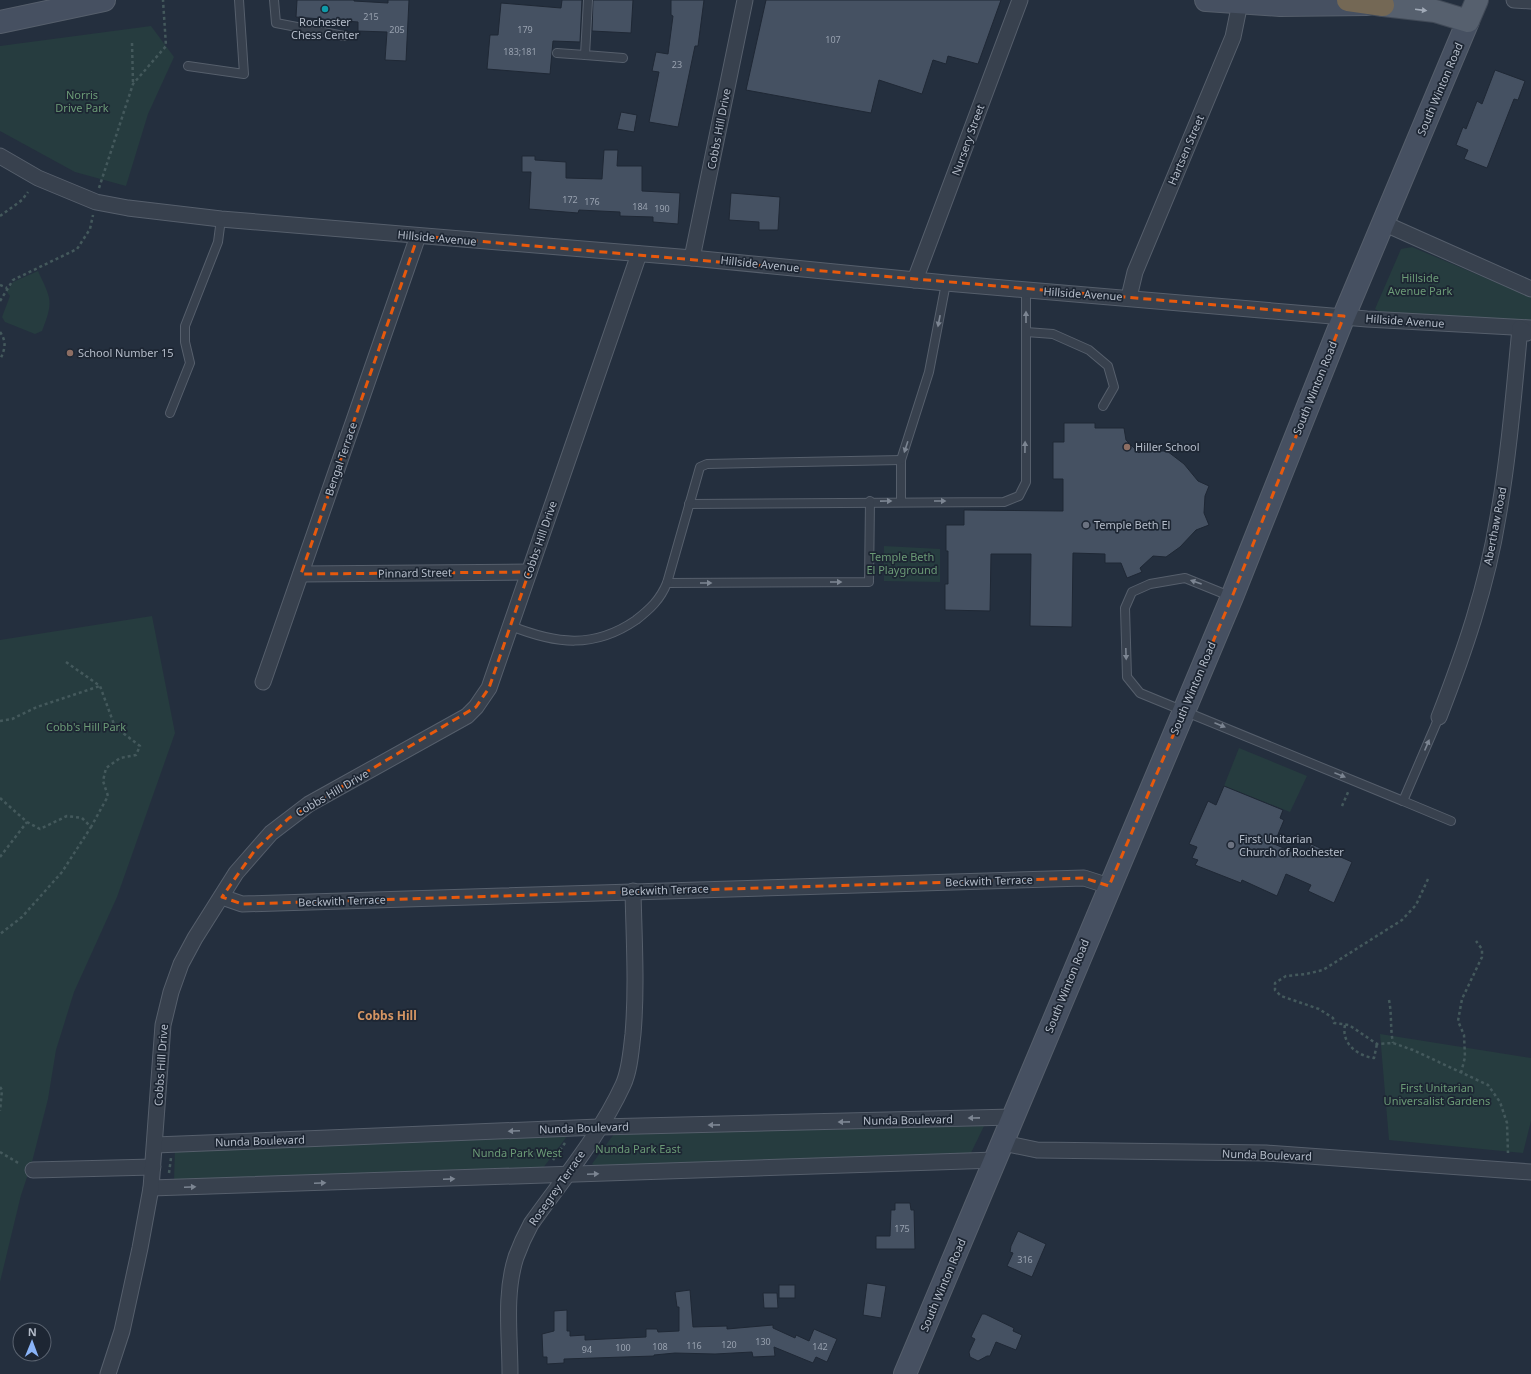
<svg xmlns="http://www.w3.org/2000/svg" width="1531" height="1374" viewBox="0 0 1531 1374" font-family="'Noto Sans',sans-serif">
	<rect width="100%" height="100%" fill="#242f3e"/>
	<g fill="#263c3f">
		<polygon points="151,26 174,57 148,114 126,186 75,172 0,131 0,46"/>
		<polygon points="1412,247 1531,297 1531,322 1380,312 1375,309 1401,249"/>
		<path d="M38,271C51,299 54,301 42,331L35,334L5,322L2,317L10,296L7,292L13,282Z"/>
		<polygon points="884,546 940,549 940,582 884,581"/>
		<polygon points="152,616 175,733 117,897 74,992 56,1050 48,1099 32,1162 21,1195 0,1282 0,640"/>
		<polygon points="1239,748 1307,776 1290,812 1224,786"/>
		<polygon points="1380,1034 1531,1058 1531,1121 1523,1153 1389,1140"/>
		<polygon points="984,1126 970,1155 597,1167 592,1164 614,1134"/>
		<polygon points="568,1135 543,1168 174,1180 175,1149"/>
	</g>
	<g fill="#455162" stroke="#1f2835">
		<polygon points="297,0 354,0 354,1 388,3 388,0 409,0 406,61 385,60 387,32 358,31 358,22 296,17"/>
		<polygon points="562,0 582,0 580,42 553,41 550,74 487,69 490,35 498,35 501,3 561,8"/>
		<polygon points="593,0 633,0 631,33 592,31"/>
		<polygon points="671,0 704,0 698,46 695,46 678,127 649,122 659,72 652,71 656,52 668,54 673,16 671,15"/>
		<polygon points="766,0 1001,0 978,64 948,56 946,64 933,60 922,94 879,80 871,113 746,90"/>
		<polygon points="1495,70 1525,81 1518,100 1514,99 1487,168 1464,159 1468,150 1456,145 1463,127 1466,129 1477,101 1482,104"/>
		<polygon points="621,112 637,115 634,132 617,129"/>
		<polygon points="604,150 618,150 617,166 642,166 642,191 680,193 678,224 653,222 653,217 620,216 620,212 579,210 578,213 529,209 531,172 522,172 522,156 535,156 535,160 566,162 566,178 602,179"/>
		<polygon points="731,193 780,197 778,230 759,230 759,222 729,220"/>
		<polygon points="1064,423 1095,423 1095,428 1124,428 1126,440 1139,453 1148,444 1154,451 1167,451 1184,464 1198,481 1209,486 1205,496 1204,513 1209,525 1196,530 1180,547 1166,557 1153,556 1140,568 1142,572 1127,578 1121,563 1105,563 1105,554 1073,553 1072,627 1030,626 1031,554 991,554 990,611 945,610 945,584 948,584 948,551 946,551 946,525 964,525 964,510 1063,511 1063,479 1053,479 1053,442 1064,442"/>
		<polygon points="1224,786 1283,810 1280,818 1284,820 1274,844 1305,857 1311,844 1352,862 1334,903 1308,891 1311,885 1286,874 1277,896 1242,880 1241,883 1195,865 1198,860 1192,858 1197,847 1189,844 1208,801 1216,805"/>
		<polygon points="895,1203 910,1203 911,1210 914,1210 915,1249 876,1249 876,1236 890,1236 891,1210 895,1210"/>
		<polygon points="1018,1231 1046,1244 1032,1277 1007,1266 1013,1253 1010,1252 1011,1246"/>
		<polygon points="867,1283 886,1286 881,1318 863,1315"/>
		<rect x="779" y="1285" width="16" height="13"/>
		<polygon points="690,1290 693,1327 727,1326 727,1329 773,1325 773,1328 795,1338 796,1335 809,1341 814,1329 837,1339 827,1362 816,1357 813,1363 774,1347 775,1356 753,1357 752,1352 715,1354 675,1353 654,1355 654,1356 564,1359 564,1363 547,1364 547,1357 543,1357 542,1334 554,1331 554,1311 567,1310 567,1331 570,1331 570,1336 585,1335 585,1340 646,1337 646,1329 657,1329 658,1332 679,1331 679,1307 677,1307 675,1292"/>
		<polygon points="763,1293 777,1293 778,1308 764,1308"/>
		<polygon points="982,1314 985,1314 1014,1328 1013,1331 1022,1335 1016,1350 996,1342 990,1356 987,1356 978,1361 970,1357 969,1352 975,1339 971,1337"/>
	</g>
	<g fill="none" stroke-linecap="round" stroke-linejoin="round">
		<defs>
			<g id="lane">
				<polyline points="274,0 276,23 344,36"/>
				<polyline points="588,0 585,55 623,58"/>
				<polyline points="557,53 585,55"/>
				<polyline points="188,66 244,74 239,0"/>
				<polyline points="1026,332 1053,334 1089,350 1108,366 1114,387 1103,406"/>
				<polyline points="170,413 190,363 185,342 185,326 218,242 221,219"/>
				<polyline points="901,501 901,460 929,372 946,283"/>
				<polyline points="689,504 1004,502 1019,496 1026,482 1026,290"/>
				<polyline points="667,583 869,582 870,501"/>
				<polyline points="1232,597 1185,578 1150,584 1132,592 1125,608 1127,677 1140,693 1403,801 1439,717"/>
				<path d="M511,626C556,644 594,649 636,620C650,609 660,600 667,583L700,467L707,464L901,460"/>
				<polyline points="1403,801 1451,821"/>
			</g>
			<g id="street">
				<polyline points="1514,0 1531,1"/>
				<polyline points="0,156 38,178 96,202 128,208 221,219 692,258 946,283 1367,319 1531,328"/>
				<polyline points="1383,223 1531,289"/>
				<polyline points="692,258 745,0"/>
				<polyline points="915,280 1020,0"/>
				<polyline points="1129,297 1135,272 1233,37 1240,3"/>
				<polyline points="301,574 529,572"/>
				<polyline points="263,682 418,236"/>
				<path d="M1439,717C1464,653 1487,586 1498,517C1509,455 1514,391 1520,328L1527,333"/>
				<polyline points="222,897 242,904 1084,878 1109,886"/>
				<polyline points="1003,1143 1037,1150 1266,1153 1531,1172"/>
				<polyline points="155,1145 599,1127 1013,1117"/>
				<polyline points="33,1170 153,1167"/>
				<polyline points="151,1188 996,1160"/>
				<polyline points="108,1374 122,1331 140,1248 151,1188 163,1025 171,992 181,964 195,938 236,873 271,833 309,804 467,716 476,707 489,688 639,254"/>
				<path d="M510,1374C510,1336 504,1294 516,1257C520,1246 525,1235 531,1224C563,1179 600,1135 623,1085C630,1070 631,1050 633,1034C637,987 634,939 633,891"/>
			</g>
			<g id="secondary">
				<polyline points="1206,0 1280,5 1367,4"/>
				<polyline points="0,22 104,0"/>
				<polyline points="905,1374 1232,597 1344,316 1468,21"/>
			</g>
			<polyline id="primary" points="1383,5 1435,11 1468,21 1477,0"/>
			<polyline id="highway" points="1348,0 1383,5"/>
		</defs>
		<use href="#lane" stroke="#565f6c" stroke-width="10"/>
		<use href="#street" stroke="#565f6c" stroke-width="17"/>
		<use href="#secondary" stroke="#565f6c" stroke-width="24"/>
		<use href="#primary" stroke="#414a57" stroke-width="24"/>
		<use href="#highway" stroke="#434c59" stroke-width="24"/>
		<g stroke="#44595c" stroke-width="2.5" stroke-dasharray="3 3" stroke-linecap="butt">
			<polyline points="132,43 133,83"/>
			<polyline points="99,188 133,84 166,46 163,0"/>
			<polyline points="0,216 22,200 28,192"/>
			<polyline points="0,285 7,288"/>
			<polyline points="0,301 13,280 77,249 90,229 93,215"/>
			<path d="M0,332C7,342 5,349 0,360"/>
			<polyline points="66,662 100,686 115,727 140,746 136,755 120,758 106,768 103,781 108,796 91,827"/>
			<polyline points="0,721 12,719 37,707 100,686"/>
			<polyline points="0,798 27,822 40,829 67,816 82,818 91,827 62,872 22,917 0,934"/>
			<polyline points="1342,806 1349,790"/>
			<polyline points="0,857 27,822"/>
			<polyline points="1428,879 1416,905 1402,920 1323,970 1306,974 1286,976 1275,983 1275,990 1281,996 1319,1009 1333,1018 1334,1023 1349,1025 1377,1044 1393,1043 1413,1050 1488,1085 1500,1102 1507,1123 1508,1153"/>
			<path d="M1389,1000C1392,1014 1390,1028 1393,1043"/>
			<path d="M1345,1025C1341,1044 1358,1056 1374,1058L1377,1044"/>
			<polyline points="1461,1073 1465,1057 1464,1035 1458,1021 1462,999 1482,957 1482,949 1476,941"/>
			<polyline points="0,1087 2,1090 0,1111"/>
			<polyline points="0,1152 20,1164"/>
			<polyline points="553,1160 565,1143"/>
			<polyline points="169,1173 171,1158"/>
		</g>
		<use href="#lane" stroke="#38414e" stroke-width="8"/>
		<use href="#street" stroke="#38414e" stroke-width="15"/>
		<use href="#secondary" stroke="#465061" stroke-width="22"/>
		<use href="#primary" stroke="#56606e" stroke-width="22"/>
		<use href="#highway" stroke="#746855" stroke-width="22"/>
	</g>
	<defs><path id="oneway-solid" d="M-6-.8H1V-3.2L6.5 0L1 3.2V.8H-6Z"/></defs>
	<use fill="#a1aab7" href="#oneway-solid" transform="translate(1421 10) rotate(7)"/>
	<g fill="#7c8592">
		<use href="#oneway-solid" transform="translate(1026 317) rotate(-90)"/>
		<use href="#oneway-solid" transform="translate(939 321) rotate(101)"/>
		<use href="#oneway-solid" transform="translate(906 447) rotate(108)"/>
		<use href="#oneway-solid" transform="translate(1025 447) rotate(-89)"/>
		<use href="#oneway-solid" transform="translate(886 501) rotate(-1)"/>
		<use href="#oneway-solid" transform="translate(940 501)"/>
		<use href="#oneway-solid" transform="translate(836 582)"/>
		<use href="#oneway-solid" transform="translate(1196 582) rotate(-161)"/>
		<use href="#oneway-solid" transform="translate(706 583)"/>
		<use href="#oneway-solid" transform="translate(1126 654) rotate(88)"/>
		<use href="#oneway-solid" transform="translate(1220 725) rotate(23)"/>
		<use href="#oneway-solid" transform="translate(1427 745) rotate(-67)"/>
		<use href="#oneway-solid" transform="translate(1340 775) rotate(22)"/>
		<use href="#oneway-solid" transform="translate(974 1118) rotate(179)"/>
		<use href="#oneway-solid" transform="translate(844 1122) rotate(179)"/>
		<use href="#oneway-solid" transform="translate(714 1125) rotate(179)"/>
		<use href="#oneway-solid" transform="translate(514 1131) rotate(178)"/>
		<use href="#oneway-solid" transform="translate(593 1174) rotate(-2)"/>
		<use href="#oneway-solid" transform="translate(449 1179) rotate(-2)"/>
		<use href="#oneway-solid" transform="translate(320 1183) rotate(-2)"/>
		<use href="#oneway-solid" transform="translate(190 1187) rotate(-2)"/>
	</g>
	<path fill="none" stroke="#e8590c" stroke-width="3" stroke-dasharray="8 5" stroke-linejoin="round" d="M418,236L1344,316L1232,597L1109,886L1084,878L242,904L222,897L255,850L289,818L476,707L489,688L529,572L301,574Z"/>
	<circle fill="#0f9aa8" stroke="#1d2633" stroke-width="1.5" cx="325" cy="9" r="4"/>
	<g fill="#8d6e63" stroke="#1d2633" stroke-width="1.5">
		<circle cx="70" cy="353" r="4"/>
		<circle cx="1127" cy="447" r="4"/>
	</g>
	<g fill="#6b7280" stroke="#1d2633" stroke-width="1.5">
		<circle cx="1086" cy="525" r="4"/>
		<circle cx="1231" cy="845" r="4"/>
	</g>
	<g text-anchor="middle" stroke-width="3.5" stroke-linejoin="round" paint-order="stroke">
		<g font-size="9" fill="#98a1af">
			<text x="371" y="20">215</text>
			<text x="397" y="33">205</text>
			<text x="525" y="33">179</text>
			<text x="833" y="43">107</text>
			<text x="520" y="55">183;181</text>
			<text x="677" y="68">23</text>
			<text x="570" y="203">172</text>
			<text x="592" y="205">176</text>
			<text x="640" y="210">184</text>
			<text x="662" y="212">190</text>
			<text x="902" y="1232">175</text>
			<text x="1025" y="1263">316</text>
			<text x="763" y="1345">130</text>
			<text x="729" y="1348">120</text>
			<text x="694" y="1349">116</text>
			<text x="660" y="1350">108</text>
			<text x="820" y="1350">142</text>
			<text x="623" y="1351">100</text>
			<text x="587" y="1353">94</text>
		</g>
		<g font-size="11" fill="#b4bcc9" stroke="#1d2633" text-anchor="start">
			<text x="325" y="26" text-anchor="middle">Rochester<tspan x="325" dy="13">Chess Center</tspan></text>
			<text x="78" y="357">School Number 15</text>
			<text x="1135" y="451">Hiller School</text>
			<text x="1094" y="529">Temple Beth El</text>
			<text x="1239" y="843">First Unitarian<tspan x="1239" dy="13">Church of Rochester</tspan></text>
		</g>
		<g font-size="11" fill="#b4bcc9" stroke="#1d2633">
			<text transform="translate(1440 89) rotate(-67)" y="4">South Winton Road</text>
			<text transform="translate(719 129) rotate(-79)" y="4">Cobbs Hill Drive</text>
			<text transform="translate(968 140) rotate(-70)" y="4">Nursery Street</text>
			<text transform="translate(1186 150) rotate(-67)" y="4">Hartsen Street</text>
			<text transform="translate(437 238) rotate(5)" y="4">Hillside Avenue</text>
			<text transform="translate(760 264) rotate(6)" y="4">Hillside Avenue</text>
			<text transform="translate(1083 294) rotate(4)" y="4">Hillside Avenue</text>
			<text transform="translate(1405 321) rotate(4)" y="4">Hillside Avenue</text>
			<text transform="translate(1315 388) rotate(-68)" y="4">South Winton Road</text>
			<text transform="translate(341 459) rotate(-71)" y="4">Bengal Terrace</text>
			<text transform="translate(1495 526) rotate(-79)" y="4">Aberthaw Road</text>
			<text transform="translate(540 540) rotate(-71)" y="4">Cobbs Hill Drive</text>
			<text transform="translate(415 573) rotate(-1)" y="4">Pinnard Street</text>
			<text transform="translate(1193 688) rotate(-67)" y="4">South Winton Road</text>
			<text transform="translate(332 793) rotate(-30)" y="4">Cobbs Hill Drive</text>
			<text transform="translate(989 881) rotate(-2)" y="4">Beckwith Terrace</text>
			<text transform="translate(665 890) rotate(-2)" y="4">Beckwith Terrace</text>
			<text transform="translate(342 901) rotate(-2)" y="4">Beckwith Terrace</text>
			<text transform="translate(1067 986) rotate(-68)" y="4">South Winton Road</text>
			<text transform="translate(161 1065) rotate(-86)" y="4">Cobbs Hill Drive</text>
			<text transform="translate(908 1120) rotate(-1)" y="4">Nunda Boulevard</text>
			<text transform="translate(584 1128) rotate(-2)" y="4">Nunda Boulevard</text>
			<text transform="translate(260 1141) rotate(-2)" y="4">Nunda Boulevard</text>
			<text transform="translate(1267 1155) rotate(2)" y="4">Nunda Boulevard</text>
			<text transform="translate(557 1188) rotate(-55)" y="4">Rosegrey Terrace</text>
			<text transform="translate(943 1285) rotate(-67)" y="4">South Winton Road</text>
		</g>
		<g font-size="11" fill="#6b9a76" stroke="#1d2633">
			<text x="82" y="99">Norris<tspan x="82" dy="13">Drive Park</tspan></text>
			<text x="1420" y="282">Hillside<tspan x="1420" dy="13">Avenue Park</tspan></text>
			<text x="902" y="561">Temple Beth<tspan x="902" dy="13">El Playground</tspan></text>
			<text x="86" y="731">Cobb's Hill Park</text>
			<text x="1437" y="1092">First Unitarian<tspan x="1437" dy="13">Universalist Gardens</tspan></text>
			<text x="638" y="1153">Nunda Park East</text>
			<text x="517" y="1157">Nunda Park West</text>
		</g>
		<g font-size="12" font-weight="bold" fill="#d59563" stroke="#1d2633">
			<text x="387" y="1020">Cobbs Hill</text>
		</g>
	</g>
	<g transform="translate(32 1342) rotate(1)"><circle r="19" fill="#1d2633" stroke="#59626f"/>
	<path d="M0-3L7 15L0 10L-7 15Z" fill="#8ab4f8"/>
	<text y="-6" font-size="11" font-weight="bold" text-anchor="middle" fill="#b4bcc9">N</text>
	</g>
</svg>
